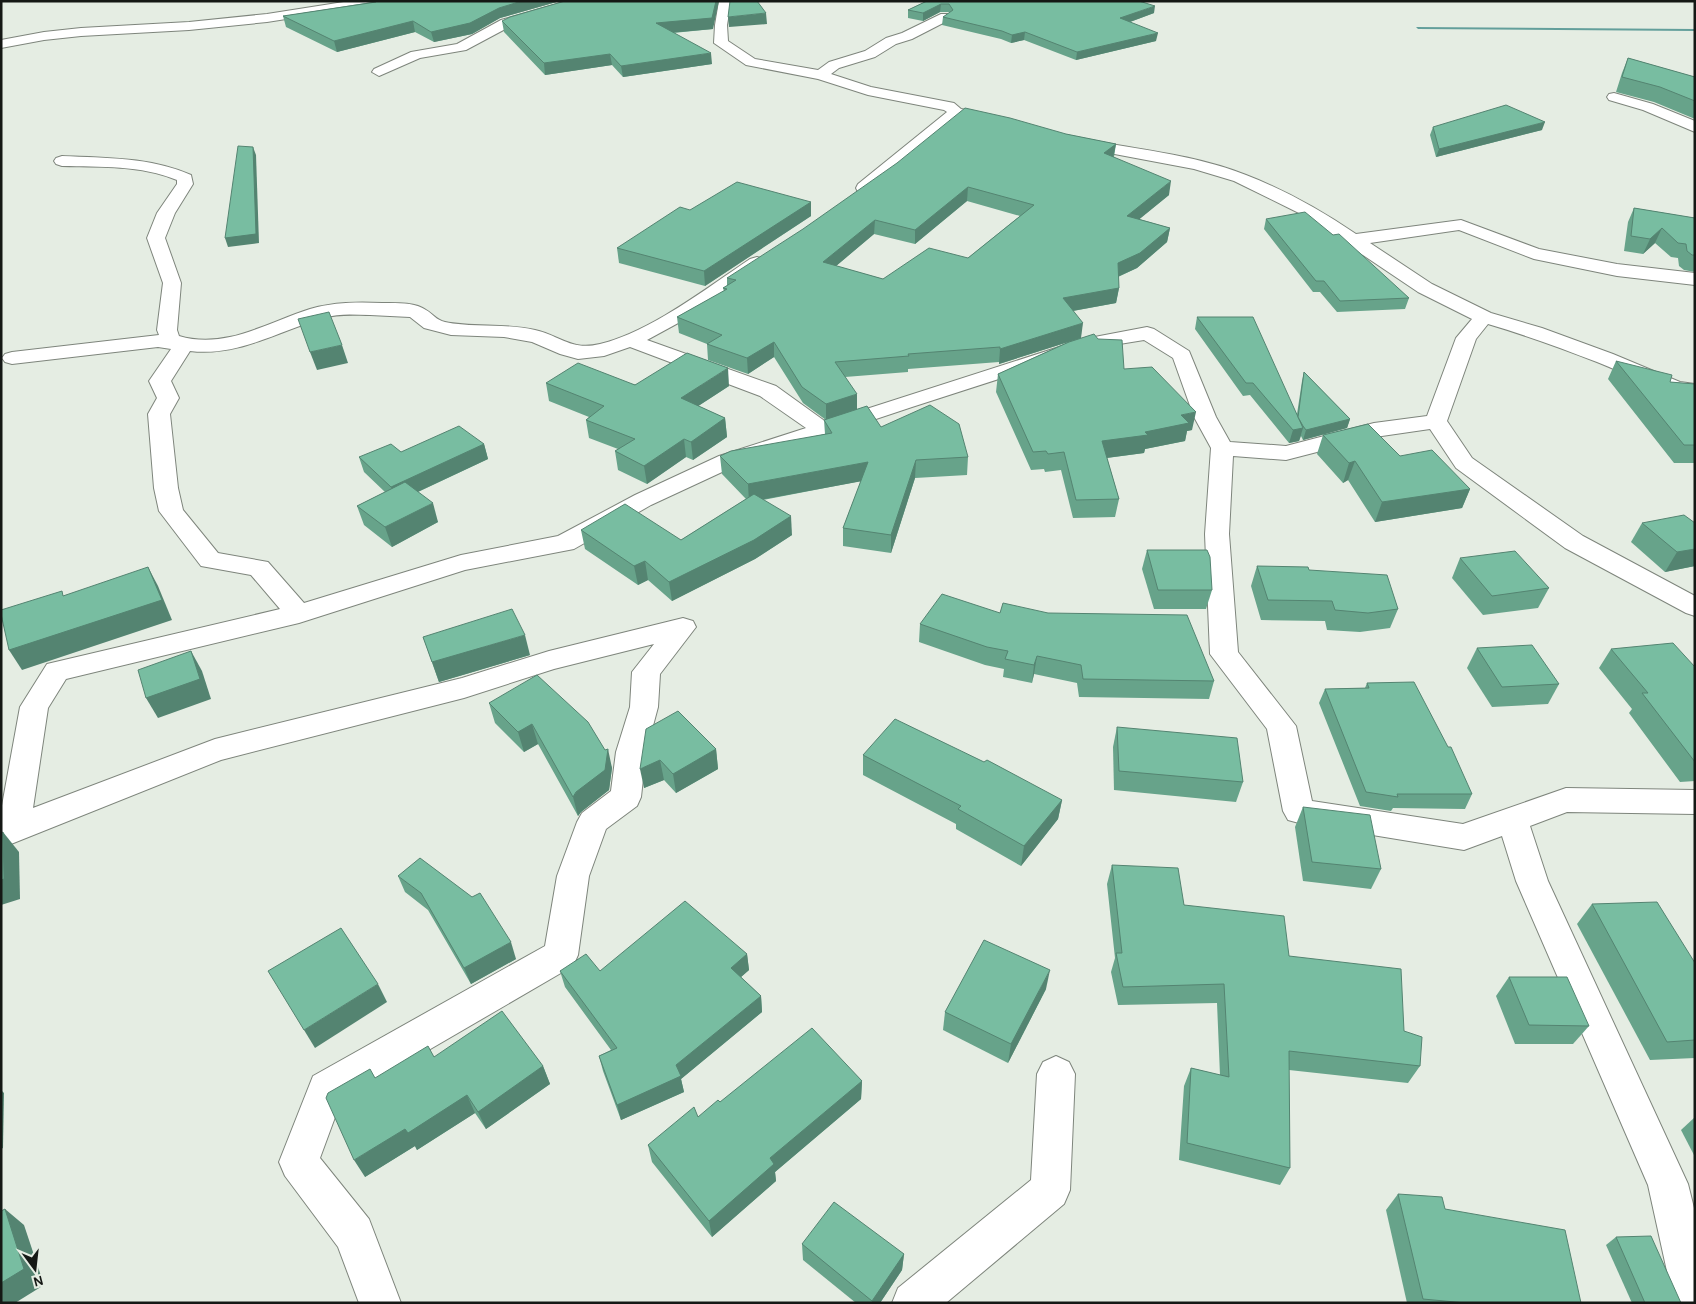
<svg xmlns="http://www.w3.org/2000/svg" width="1696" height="1304" viewBox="0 0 1696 1304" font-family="Karla,sans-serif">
	<rect width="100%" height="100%" fill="#e5ede3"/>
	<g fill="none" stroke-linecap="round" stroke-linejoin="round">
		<polygon fill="#639f9b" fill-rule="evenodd" points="1416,27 1695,29 1695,31 1418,29"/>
		<defs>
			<g id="minor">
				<polygon points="350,1 381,1 375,5 267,22 189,30 81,36 44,40 1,48 1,40 44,32 81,28 189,22 267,14"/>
				<polygon points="568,1 588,1 586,4 511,26 466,50 420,58 379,76 372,72 374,69 411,52 457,44 501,20"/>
				<polygon points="719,1 731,1 727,25 728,41 755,59 818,70 829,62 865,51 886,38 902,33 941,14 949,14 951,17 949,20 912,39 896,44 875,57 839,68 831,74 871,87 954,103 961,109 976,112 978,115 976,118 971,119 959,117 870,192 858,192 856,188 858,184 947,112 944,110 868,95 818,79 746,65 714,43 715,25"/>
				<polygon points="1614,93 1653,104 1695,121 1695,132 1643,110 1609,100 1607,97 1609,94"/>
				<path d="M1078,138C1133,149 1193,154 1246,175C1285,190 1322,211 1356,234L1461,220L1539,249L1617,264L1695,273V285L1617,276L1534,259L1459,230L1370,243L1432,284L1491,313L1542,328L1613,354L1680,382L1695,384V396C1660,393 1630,375 1597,362C1561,348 1525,335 1488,324L1476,339L1447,421L1472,458L1583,536L1695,596V616L1686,613L1565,548L1456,468L1430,429L1375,437L1286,460L1233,456L1229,534L1238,652L1296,726L1312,801L1463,824L1566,788L1695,790V814L1567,812L1530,826L1548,881L1688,1184L1695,1212V1303H1674L1648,1185L1516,881L1502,836L1464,850L1299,823L1288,820L1283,811L1267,729L1210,654L1205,534L1211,448L1194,417L1173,358L1144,340L1095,348L912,407L735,466L651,505L574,549L465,570L299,623L66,679L48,708L33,808L215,739L462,678L549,651L683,618L693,621L696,627L660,674L658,707L646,752L641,797L637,806L606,829L589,876L578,955L573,966L341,1101L320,1158L369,1219L401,1303H359L338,1247L285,1176L279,1162L313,1076L545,946L557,876L577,822L582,813L611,791L616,752L630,707L632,672L654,644L554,669L464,698L221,760L1,848V811L20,707L47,664L280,609L251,575L201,566L159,511L154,488L148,414L157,398L149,381L171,349L158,347L12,364L5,362L2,358L5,354L12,352L159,335L157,330L163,283L147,238L157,213L177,184V180C141,165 100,167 62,166L56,164L54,161L56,158L62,156C106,158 150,157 191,175L193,184L175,213L165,238L181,283L177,330L179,336C226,350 268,322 310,309C334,302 358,302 382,303C395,303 415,302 426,310C433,314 436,320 445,322C474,328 505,323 535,330C561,336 571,351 600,344C650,332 707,288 750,259L757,257L764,259L766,263L764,267L680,322L647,340L776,386L826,422L1084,339L1147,327L1154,329L1189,351L1216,417L1230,442L1286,446L1374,423L1427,416L1456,338L1472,319L1418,292L1305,216L1234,181L1194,169L1072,146L1070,143L1072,140ZM370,315L410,317L424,328L451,335L504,337L532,342L560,354L578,359L604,356L630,347L760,396L806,428L719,456L635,495L558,536L461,555L304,603L268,562L218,553L183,510L178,488L170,414L179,398L171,381L190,351C239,357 280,330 324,318C339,313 355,315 370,315Z"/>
				<polygon points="1056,1056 1069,1062 1075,1074 1070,1190 1064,1204 946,1303 892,1303 898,1288 1031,1180 1037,1074 1043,1062"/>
			</g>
		</defs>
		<use href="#minor" stroke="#7e857c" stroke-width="2"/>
		<use href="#minor" fill="#fff" fill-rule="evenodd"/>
	</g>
	<g fill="#67a38a" fill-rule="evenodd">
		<polygon points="372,1 560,1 500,18 472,34 434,42 415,32 337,52 286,27 283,16 372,2"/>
		<polygon points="927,1 1154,13 1130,22 1156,41 1076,60 1024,40 1011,43 1001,39 942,25 943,17 949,13 949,12 940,12 923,21 908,18 908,10"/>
		<polygon points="502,21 713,29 673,33 712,64 623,77 612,65 545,75 504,32"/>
		<polygon points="1628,58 1695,77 1695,119 1654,102 1616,92 1622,73"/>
		<polygon points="1433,127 1542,130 1436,157 1430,135"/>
		<path d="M1066,134L1116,144L1114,157L1169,195L1139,219L1170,228L1167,242L1137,268L1118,277L1119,288L1116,303L1073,311L1081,338L1124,369L1192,430L1187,431L1185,441L1145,449L1144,453L1107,458L1119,499L1115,517L1073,518L1061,470L1045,472L1044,469L1031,470L996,392L998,374L1068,342L999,364V362L908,369V372L845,377L857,410L881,427L968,457L967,475L915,478L891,553L843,546V528L861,481L763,500L792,535L755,559L672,601L648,580L638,585L585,549L581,530L681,540L746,499L722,474L720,456L825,434L824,420H826L803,403L774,357L748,374L708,360L707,344L679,333L677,317L724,291L723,288L727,286V278ZM967,201L1020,216L968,258L883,279L836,266L874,234L915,244Z"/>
		<polygon points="811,202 811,216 705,286 619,263 617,248 690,210"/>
		<polygon points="1634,208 1695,218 1695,272 1684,270 1679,266 1678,258 1671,257 1655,243 1643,254 1624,251 1628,222"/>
		<polygon points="1266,219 1333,235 1409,298 1405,309 1337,312 1320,292 1313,292 1264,229"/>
		<polygon points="1197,317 1297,414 1302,381 1304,372 1350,419 1347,428 1303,440 1301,436 1299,441 1289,443 1250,395 1243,396 1195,329"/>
		<polygon points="1616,361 1670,382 1695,384 1695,463 1674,463 1608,379"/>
		<polygon points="546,383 729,386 698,406 725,418 727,437 693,460 686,457 647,484 618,470 615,451 618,449 589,438 586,420 589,417 549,401"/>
		<polygon points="1323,435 1400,456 1470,489 1462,508 1375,522 1348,480 1343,483 1317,454"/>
		<polygon points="484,444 488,459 418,492 438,522 392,547 364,525 357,506 385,492 364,472 359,457"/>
		<polygon points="1642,523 1695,523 1695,566 1665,572 1631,542"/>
		<polygon points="1147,550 1212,590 1206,609 1154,609 1142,569"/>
		<polygon points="1460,558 1549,588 1538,608 1483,615 1452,578"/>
		<polygon points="1257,566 1309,570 1398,609 1390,628 1360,632 1327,630 1325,621 1261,620 1251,586"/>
		<polygon points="920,624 1214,681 1209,699 1079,697 1077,683 1034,674 1032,683 1003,677 1004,669 985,665 919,642"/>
		<polygon points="423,637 530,655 439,682"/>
		<polygon points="1477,648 1559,684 1548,704 1492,707 1467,668"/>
		<polygon points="1611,649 1695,667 1695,781 1680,782 1629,713 1632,709 1599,668"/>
		<polygon points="1367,683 1472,794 1465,809 1393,808 1391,811 1360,806 1319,703 1325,689 1365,688"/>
		<polygon points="489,703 605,750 612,768 609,790 581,812 578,816 538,744 524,752 495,723"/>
		<polygon points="1117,727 1243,782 1236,802 1114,790 1113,747"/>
		<polygon points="646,729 716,749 718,769 676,793 664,780 644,788"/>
		<polygon points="863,755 1062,800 1058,819 1021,866 956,829 956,824 863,775"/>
		<polygon points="1303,807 1381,869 1371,889 1303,881 1295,827"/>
		<polygon points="1112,865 1184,905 1289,956 1404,1031 1420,1066 1408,1083 1289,1070 1290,1168 1280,1185 1179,1160 1184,1086 1191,1068 1220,1075 1217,1003 1118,1005 1111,972 1115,958 1107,884"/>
		<polygon points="398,876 516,959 471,984 428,910 405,892"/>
		<polygon points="1592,904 1695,963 1695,1058 1650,1060 1577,924"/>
		<polygon points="747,954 749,970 741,977 761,996 762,1012 681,1079 684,1092 621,1120 603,1071 599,1056 611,1050 565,987 560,971 600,971"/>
		<polygon points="1509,977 1589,1026 1573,1044 1515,1044 1496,996"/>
		<polygon points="1046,989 1008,1063 943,1030 945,1012"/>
		<polygon points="434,1057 543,1066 550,1084 486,1129 475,1113 417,1150 415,1146 365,1177 376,1078"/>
		<polygon points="862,1081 861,1099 775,1172 776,1181 712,1237 652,1162 648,1145 698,1117 720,1102"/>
		<polygon points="1695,1117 1695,1157 1681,1130"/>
		<polygon points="1398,1194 1445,1209 1581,1303 1407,1303 1386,1210"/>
		<polygon points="1616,1237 1681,1303 1632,1303 1606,1245"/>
		<polygon points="802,1244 904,1254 902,1270 880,1303 856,1303 803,1260"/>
	</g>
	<g fill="#548471">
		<polygon points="522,1 560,1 500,18 472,34 434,42 431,32 499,8"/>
		<polygon points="716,1 719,1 713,29 657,34 656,23"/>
		<polygon points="941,4 940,12 923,21 923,13"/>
		<polygon points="1155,6 1154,13 1119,26 1120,18"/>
		<polygon points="766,13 767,24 729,27 728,17"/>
		<polygon points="413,21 415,32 337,52 334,41"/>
		<polygon points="1025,32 1024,40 1011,43 1012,35"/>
		<polygon points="1158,33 1156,41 1076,60 1077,52"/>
		<polygon points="711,53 712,64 623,77 621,66"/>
		<polygon points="610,54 612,65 545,75 544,63"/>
		<polygon points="1545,122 1542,130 1436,157 1439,149"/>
		<polygon points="1116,144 1113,158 1104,153"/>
		<polygon points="253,147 256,155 259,243 228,247 225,238"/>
		<polygon points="1171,181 1169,195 1125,231 1127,216"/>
		<polygon points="968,187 967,201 915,244 915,230"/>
		<polygon points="811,202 811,216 705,286 704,271"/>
		<polygon points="875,220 874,234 823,277 823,262"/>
		<polygon points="1170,228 1167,242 1137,268 1115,278 1118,263"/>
		<polygon points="1662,228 1655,243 1643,254 1650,239"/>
		<polygon points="1119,288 1116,303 1061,313 1063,298"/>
		<polygon points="1083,323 1081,338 999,364 1000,349"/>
		<polygon points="774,342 774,357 748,374 747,358"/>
		<polygon points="342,345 348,363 317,370 310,352"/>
		<polygon points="728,368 729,386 683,416 681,398"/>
		<polygon points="857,394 857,410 826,420 826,404"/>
		<polygon points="1196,412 1192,430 1187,431 1185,441 1145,449 1144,453 1098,459 1102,441 1145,432 1181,415"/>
		<polygon points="725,418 727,437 693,460 691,442"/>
		<polygon points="1350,419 1347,428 1303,440 1306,430"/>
		<polygon points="1303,428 1299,441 1289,443 1293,430"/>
		<polygon points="684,439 686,457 647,484 644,466"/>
		<polygon points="484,444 488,459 396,502 391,487"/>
		<polygon points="916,460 915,478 891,553 891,535"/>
		<polygon points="1355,461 1348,480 1343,483 1349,463"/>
		<polygon points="868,462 868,480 749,502 748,484"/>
		<polygon points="1470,489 1462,508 1375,522 1382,502"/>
		<polygon points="433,503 438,522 392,547 385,527"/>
		<polygon points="791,516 792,535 755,559 672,601 669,582"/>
		<polygon points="1695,549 1695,566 1665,572 1677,552"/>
		<polygon points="645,561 648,580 638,585 634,566"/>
		<polygon points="148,567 158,586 172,620 22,670 9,650"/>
		<polygon points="525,635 530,655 439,682 432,662"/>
		<polygon points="191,651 202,671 211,699 158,718 146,698"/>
		<polygon points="1037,656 1034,674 1032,683 1034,665"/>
		<polygon points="532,724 538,744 524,752 518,732"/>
		<polygon points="608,749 612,768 609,790 581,812 578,816 573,797"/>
		<polygon points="716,749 718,769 676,793 673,774"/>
		<polygon points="660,760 664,780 644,788 640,769"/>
		<polygon points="1062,800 1058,819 1021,866 1024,846"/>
		<polygon points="3,832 19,852 20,899 1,905 1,880"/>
		<polygon points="511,942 516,959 471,984 464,968"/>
		<polygon points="747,954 749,970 733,984 731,968"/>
		<polygon points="1050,970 1046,989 1008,1063 1011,1044"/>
		<polygon points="378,984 387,1002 315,1048 304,1030"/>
		<polygon points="761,996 762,1012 681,1079 684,1092 621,1120 617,1105 676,1065"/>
		<polygon points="543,1066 550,1084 486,1129 478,1112"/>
		<polygon points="862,1081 861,1099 775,1172 776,1181 712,1237 709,1221 770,1158"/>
		<polygon points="1,1090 4,1093 3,1148 1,1149"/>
		<polygon points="467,1095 475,1113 417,1150 415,1146 365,1177 354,1160 405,1129"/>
		<polygon points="5,1209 24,1225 44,1285 15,1303 1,1303 1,1283"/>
		<polygon points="904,1254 902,1270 880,1303 872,1303 872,1301"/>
	</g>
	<g fill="#78bda1" stroke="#548471" fill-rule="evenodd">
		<polygon points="375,1 522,1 499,8 470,23 431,32 413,21 334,41 283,16 376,2"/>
		<polygon points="565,1 716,1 712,18 656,23 711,53 621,66 610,54 544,63 502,21 510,17"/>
		<polygon points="730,1 757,1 766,13 728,17"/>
		<polygon points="927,1 1139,1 1155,6 1120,18 1158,33 1077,52 1025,32 1012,35 1002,31 943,17 953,10 949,4 941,4 923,13 908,10"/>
		<polygon points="1628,58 1695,77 1695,101 1660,87 1622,77"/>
		<polygon points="1506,105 1545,122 1439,149 1433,127"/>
		<path d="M965,108L1010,118L1066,134L1116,144L1104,153L1171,181L1127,216L1170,228L1140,253L1118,263L1119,288L1063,298L1083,323L1000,349V347L908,354L909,356L835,362L857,394L826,404L802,387L774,342L747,358L707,344L722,335L677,317L727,289L723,288L736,280L727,278L803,229L897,163ZM968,187L1034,205L968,258L929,248L883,279L823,262L875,220L915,230Z"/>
		<polygon points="238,146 253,147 256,234 225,238"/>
		<polygon points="737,182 811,202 704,271 617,248 680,207 690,210"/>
		<polygon points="1634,208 1695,218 1695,255 1692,255 1687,251 1686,244 1678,243 1662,228 1650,239 1631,236"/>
		<polygon points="1305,212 1333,235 1339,234 1409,298 1340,301 1324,281 1316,281 1266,219"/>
		<polygon points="329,312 342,345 310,352 298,319"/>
		<polygon points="1197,317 1253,317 1303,428 1293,430 1253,383 1246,383"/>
		<polygon points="1094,334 1098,339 1122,340 1124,369 1152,367 1196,412 1181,415 1189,423 1145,432 1148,435 1102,441 1119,499 1076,500 1064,452 1048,454 1046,451 1033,452 998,374 1069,342"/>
		<polygon points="687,353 728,368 681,398 725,418 691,442 684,439 644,466 615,451 635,439 586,420 604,406 546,383 578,363 635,385"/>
		<polygon points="1616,361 1672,375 1670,382 1695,384 1695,445 1684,445"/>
		<polygon points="1304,372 1350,419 1306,430 1303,426 1298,417"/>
		<polygon points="930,405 959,424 968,457 916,460 891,535 843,528 868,462 748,484 720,456 731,451 832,433 824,420 867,406 881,427"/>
		<polygon points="1368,424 1400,456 1432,450 1470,489 1382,502 1355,461 1349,463 1323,435"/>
		<polygon points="459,426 484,444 391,487 359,457 391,444 401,452"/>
		<polygon points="405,482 433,503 385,527 357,506"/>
		<polygon points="754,494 791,516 754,540 669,582 645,561 634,566 581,530 625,504 681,540"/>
		<polygon points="1684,515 1695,523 1695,549 1677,552 1642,523"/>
		<polygon points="1147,550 1207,550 1210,557 1212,590 1158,590"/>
		<polygon points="1515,551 1549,588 1492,596 1460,558"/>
		<polygon points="1257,566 1308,567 1309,570 1387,575 1398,609 1368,613 1335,610 1332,601 1268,600"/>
		<polygon points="148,567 162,600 9,650 1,614 1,610 62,591 63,596"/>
		<polygon points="942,594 1000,613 1003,603 1048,613 1187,615 1214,681 1083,679 1081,665 1037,656 1034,665 1005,659 1008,651 987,647 920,624"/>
		<polygon points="512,609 525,635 432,662 423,637"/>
		<polygon points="1673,643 1695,667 1695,762 1642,693 1648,693 1611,649"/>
		<polygon points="1532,645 1559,684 1502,687 1477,648"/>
		<polygon points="191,651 200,679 146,698 138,670"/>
		<polygon points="537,675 588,722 605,750 608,749 605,770 576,792 573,797 532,724 518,732 489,703"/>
		<polygon points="1414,682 1448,747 1451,747 1472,794 1397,794 1398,797 1366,792 1325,689 1369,688 1367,683"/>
		<polygon points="678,711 716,749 673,774 660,760 640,769 646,729"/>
		<polygon points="895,719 984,762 987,760 1062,800 1024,846 958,809 961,806 863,755"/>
		<polygon points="1117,727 1237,738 1243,782 1119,771"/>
		<polygon points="1303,807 1370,815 1381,869 1312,862"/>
		<polygon points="3,832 4,879 1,880 1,833"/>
		<polygon points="420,858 472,897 480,893 511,942 464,968 421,893 398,876"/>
		<polygon points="1112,865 1178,868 1184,905 1284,916 1289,956 1401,969 1404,1031 1422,1037 1420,1066 1289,1051 1290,1168 1187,1143 1191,1068 1229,1077 1224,984 1123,987 1116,953 1122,953"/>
		<polygon points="685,901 747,954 731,968 761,996 676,1065 681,1076 617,1105 599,1056 617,1048 560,971 586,954 600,971"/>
		<polygon points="1657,902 1695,963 1695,1040 1667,1042 1592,904"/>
		<polygon points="341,928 378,984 304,1030 268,971"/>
		<polygon points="984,940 1050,970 1011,1044 945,1012"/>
		<polygon points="1509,977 1567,977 1589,1026 1529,1025"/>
		<polygon points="502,1011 543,1066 478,1112 467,1095 408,1133 405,1129 354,1160 326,1098 328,1093 370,1069 375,1078 428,1046 434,1057"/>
		<polygon points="812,1028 862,1081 770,1158 774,1164 709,1221 648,1145 694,1107 698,1117 718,1100 720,1102"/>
		<polygon points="1398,1194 1442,1197 1445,1209 1565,1230 1581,1303 1466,1303 1423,1299"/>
		<polygon points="834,1202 904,1254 872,1301 802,1244"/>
		<polygon points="5,1209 24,1269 1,1283 1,1211"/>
		<polygon points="1651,1236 1681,1303 1645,1303 1616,1237"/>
	</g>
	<rect width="1696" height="1304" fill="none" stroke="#151815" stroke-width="5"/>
	<g transform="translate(35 1269) rotate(165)" stroke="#e5ede3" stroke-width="4" paint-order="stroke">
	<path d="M0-4L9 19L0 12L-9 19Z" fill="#151815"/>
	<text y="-8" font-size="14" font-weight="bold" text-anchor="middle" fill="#151815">N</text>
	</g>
</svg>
